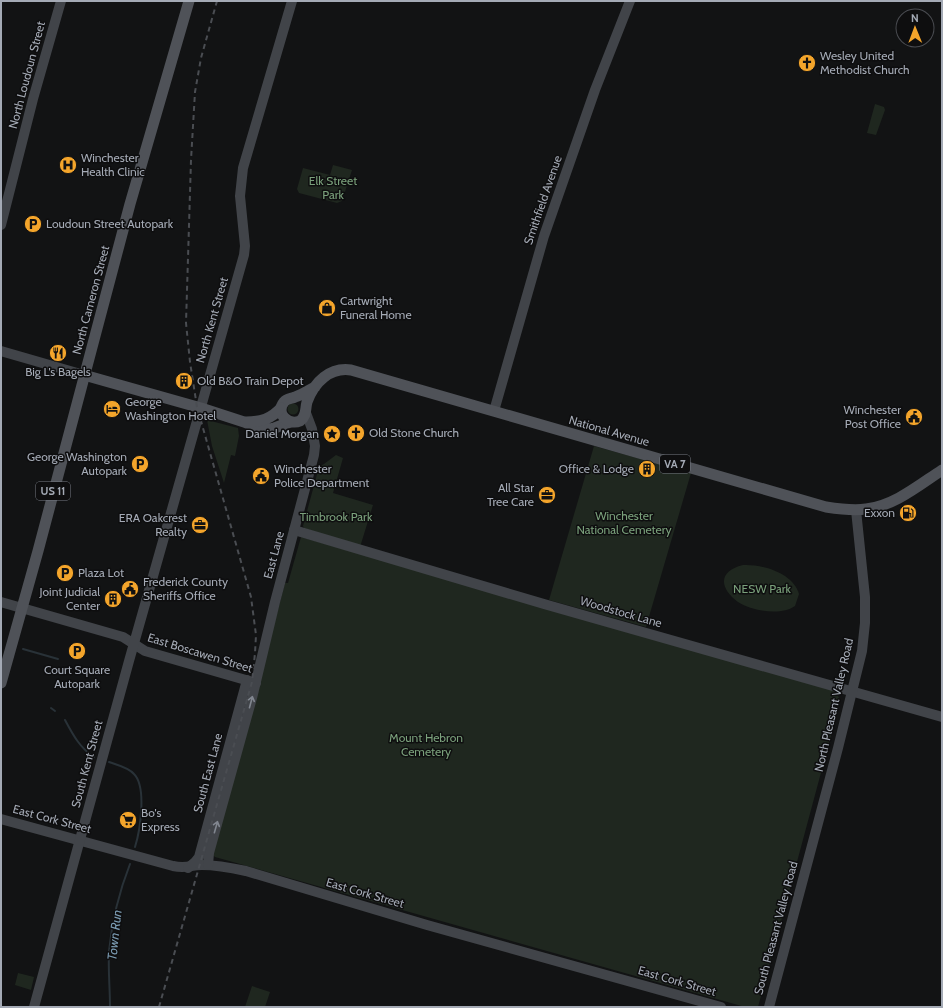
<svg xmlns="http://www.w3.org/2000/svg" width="943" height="1008" viewBox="0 0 943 1008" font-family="Cabin,sans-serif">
	<rect width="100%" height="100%" fill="#121314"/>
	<g fill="#1f271f">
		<polygon points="875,104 884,107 885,110 876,135 867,133"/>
		<polygon points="333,165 352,170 342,201 337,203 299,193 297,189 303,168 330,175"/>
		<circle cx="293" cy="409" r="5.5"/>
		<polygon points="207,420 238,428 239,436 235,456 231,455 224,483 212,446"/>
		<polygon points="594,446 691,473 646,627 549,600"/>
		<polygon points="336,455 343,458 333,493 373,505 360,547 304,528 303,526 319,467 324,464"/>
		<path d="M301,537L825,687C833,691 839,693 840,702L758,1007H745L215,857L213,855L285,583H288Z"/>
		<path d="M743,565C763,564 793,573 799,594L795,606C781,616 752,611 738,602C719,588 718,571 743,565Z"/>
		<polygon points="18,973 34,977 31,990 15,985"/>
		<polygon points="252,986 270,992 265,1007 245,1007"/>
	</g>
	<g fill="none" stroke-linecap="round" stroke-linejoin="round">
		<g stroke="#293238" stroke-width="2">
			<polyline points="23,649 58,659"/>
			<polyline points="51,708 55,711"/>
			<path d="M65,720C73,735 80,748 94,757"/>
			<path d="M109,762C117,765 128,767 134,774C147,787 140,831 135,847"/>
			<path d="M110,1007C110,988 108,970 109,951C112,921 119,892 130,864"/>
		</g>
		<g stroke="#414449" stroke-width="10">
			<polyline points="1,225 33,99 61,1"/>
			<polyline points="1,351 84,375"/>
			<polyline points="494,411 544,236 595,90 630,1"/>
			<polyline points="294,530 544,604 942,717"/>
			<polyline points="1,602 123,637 145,651 256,683"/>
			<path d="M1,819L173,866C187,869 190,865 202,865C217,865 232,868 246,871L427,925L721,1007"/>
			<polyline points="208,865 209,853 252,698 275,602 314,455 315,446 312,429 306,413"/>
			<polyline points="188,868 195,862 199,857 247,680"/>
			<polyline points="34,1007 129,661 244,255 245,246 240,196 243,168 292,1"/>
			<polyline points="769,1007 838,748 862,651 865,623 865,597 856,510"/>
		</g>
		<g stroke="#4f5258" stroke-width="11">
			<polyline points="84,375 201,408 244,422 256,427 272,429 290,422"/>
			<path d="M315,387C309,390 302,395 295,397C291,399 287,398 284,402C275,413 288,426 300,421C307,416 305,409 307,402C314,382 330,367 351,370L826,507C839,509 853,511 866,509C894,506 919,485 942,470"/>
			<path d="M246,422C261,422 271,419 281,408"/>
			<polyline points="1,683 38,551 130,204 189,1"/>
		</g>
		<polyline stroke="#4a4d52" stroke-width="2" stroke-dasharray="5 4" stroke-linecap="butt" points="159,1007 252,682 255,653 256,635 251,597 197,407 190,362 186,323 191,160 195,92 201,58 217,1"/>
	</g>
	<defs><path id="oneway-shaft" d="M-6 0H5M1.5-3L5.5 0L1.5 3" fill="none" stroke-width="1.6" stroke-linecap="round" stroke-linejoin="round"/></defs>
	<g stroke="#81868f">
		<use href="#oneway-shaft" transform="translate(251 702) rotate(-75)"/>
		<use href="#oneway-shaft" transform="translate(216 827) rotate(-74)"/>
	</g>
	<defs>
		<symbol id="church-disc" viewBox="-11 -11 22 22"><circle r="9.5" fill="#f4a52b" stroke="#0e0e0f"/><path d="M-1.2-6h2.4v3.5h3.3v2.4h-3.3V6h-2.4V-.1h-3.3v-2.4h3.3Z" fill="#111"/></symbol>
		<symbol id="hospital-disc" viewBox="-11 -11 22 22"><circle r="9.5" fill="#f4a52b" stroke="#0e0e0f"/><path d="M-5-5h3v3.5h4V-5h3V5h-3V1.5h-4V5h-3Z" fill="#111"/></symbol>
		<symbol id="parking-disc" viewBox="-11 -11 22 22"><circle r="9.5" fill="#f4a52b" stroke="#0e0e0f"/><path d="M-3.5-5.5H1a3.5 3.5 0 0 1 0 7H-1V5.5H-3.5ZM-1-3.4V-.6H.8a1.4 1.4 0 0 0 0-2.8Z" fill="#111"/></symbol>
		<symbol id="shop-disc" viewBox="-11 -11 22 22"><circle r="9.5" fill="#f4a52b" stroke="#0e0e0f"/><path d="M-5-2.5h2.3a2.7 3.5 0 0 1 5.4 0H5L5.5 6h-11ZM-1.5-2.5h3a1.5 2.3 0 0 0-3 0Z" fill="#111"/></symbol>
		<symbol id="restaurant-disc" viewBox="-11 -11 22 22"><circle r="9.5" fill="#f4a52b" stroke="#0e0e0f"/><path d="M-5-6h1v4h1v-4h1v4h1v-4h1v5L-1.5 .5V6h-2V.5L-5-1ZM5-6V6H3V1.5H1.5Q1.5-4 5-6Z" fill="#111"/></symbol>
		<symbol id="building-disc" viewBox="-11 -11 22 22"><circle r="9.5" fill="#f4a52b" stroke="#0e0e0f"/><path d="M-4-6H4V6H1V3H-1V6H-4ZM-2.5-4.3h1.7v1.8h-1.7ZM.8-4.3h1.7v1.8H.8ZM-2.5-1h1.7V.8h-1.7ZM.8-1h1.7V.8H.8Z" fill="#111"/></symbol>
		<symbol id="hotel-disc" viewBox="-11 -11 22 22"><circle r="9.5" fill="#f4a52b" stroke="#0e0e0f"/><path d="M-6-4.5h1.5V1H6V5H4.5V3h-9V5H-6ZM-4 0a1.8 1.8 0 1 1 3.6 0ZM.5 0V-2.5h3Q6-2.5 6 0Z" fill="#111"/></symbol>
		<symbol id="civic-disc" viewBox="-11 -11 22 22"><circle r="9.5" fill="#f4a52b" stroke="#0e0e0f"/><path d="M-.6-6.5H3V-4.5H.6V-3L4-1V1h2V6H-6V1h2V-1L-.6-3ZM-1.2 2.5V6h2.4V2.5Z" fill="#111"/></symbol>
		<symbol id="sight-disc" viewBox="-11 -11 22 22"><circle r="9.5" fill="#f4a52b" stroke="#0e0e0f"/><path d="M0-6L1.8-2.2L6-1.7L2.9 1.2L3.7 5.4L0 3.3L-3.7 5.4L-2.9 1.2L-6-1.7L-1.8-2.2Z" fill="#111"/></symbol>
		<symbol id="office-disc" viewBox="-11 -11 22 22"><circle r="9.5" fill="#f4a52b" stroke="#0e0e0f"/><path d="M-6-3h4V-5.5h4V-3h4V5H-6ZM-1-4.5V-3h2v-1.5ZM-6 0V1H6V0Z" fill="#111"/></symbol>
		<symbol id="fuel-disc" viewBox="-11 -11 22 22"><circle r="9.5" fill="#f4a52b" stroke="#0e0e0f"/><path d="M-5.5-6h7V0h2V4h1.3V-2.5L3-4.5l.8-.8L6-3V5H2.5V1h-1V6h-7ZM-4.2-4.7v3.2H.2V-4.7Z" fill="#111"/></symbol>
		<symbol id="supermarket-disc" viewBox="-11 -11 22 22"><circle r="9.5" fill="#f4a52b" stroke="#0e0e0f"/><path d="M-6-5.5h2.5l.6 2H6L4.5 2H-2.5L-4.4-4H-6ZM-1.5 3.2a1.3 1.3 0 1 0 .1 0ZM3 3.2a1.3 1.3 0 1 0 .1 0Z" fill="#111"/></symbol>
	</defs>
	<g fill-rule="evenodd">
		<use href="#church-disc" x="797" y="53" width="20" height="20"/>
		<use href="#hospital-disc" x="58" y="155" width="20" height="20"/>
		<use href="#parking-disc" x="23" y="214" width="20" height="20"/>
		<use href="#shop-disc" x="317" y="298" width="20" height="20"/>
		<use href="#restaurant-disc" x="48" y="343" width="20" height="20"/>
		<use href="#building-disc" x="174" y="371" width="20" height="20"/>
		<use href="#hotel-disc" x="102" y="399" width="20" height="20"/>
		<use href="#civic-disc" x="904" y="407" width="20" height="20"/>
		<use href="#church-disc" x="346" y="423" width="20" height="20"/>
		<use href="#sight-disc" x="322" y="424" width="20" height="20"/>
		<use href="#parking-disc" x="130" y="454" width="20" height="20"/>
		<use href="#building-disc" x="637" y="459" width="20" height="20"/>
		<use href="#civic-disc" x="251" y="466" width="20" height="20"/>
		<use href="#office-disc" x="537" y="485" width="20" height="20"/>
		<use href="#fuel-disc" x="898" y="503" width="20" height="20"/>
		<use href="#office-disc" x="190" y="515" width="20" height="20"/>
		<use href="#parking-disc" x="55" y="563" width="20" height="20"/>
		<use href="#civic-disc" x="120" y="579" width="20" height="20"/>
		<use href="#building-disc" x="103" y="589" width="20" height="20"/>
		<use href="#parking-disc" x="67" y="641" width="20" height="20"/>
		<use href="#supermarket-disc" x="118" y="810" width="20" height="20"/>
	</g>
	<g text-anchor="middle" stroke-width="3" stroke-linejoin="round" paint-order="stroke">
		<g fill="#0e0e0f" stroke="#777b83" stroke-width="1">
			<rect x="660" y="455" width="30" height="18" rx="3"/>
			<rect x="36" y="482" width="34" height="18" rx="3"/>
		</g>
		<g font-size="11" font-weight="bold" fill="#a4aab5">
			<text x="675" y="468">VA 7</text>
			<text x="53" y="495">US 11</text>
		</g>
		<g font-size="12" fill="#a4aab5" stroke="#0e0e0f" text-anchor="start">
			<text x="820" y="60">Wesley United<tspan x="820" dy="14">Methodist Church</tspan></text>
			<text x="81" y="162">Winchester<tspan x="81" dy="14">Health Clinic</tspan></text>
			<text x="46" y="228">Loudoun Street Autopark</text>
			<text x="340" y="305">Cartwright<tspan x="340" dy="14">Funeral Home</tspan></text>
			<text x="58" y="376" text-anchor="middle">Big L's Bagels</text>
			<text x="197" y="385">Old B&amp;O Train Depot</text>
			<text x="125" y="406">George<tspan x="125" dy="14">Washington Hotel</tspan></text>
			<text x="901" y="414" text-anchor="end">Winchester<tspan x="901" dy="14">Post Office</tspan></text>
			<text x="369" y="437">Old Stone Church</text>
			<text x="319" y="438" text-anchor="end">Daniel Morgan</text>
			<text x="127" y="461" text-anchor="end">George Washington<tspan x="127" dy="14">Autopark</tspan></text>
			<text x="274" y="473">Winchester<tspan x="274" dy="14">Police Department</tspan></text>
			<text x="634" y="473" text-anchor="end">Office &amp; Lodge</text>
			<text x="534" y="492" text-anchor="end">All Star<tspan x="534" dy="14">Tree Care</tspan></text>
			<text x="895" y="517" text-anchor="end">Exxon</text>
			<text x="187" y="522" text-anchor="end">ERA Oakcrest<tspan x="187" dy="14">Realty</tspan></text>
			<text x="78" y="577">Plaza Lot</text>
			<text x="143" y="586">Frederick County<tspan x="143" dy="14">Sheriffs Office</tspan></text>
			<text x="100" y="596" text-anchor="end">Joint Judicial<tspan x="100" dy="14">Center</tspan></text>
			<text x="77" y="674" text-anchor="middle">Court Square<tspan x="77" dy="14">Autopark</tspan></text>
			<text x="141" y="817">Bo's<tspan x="141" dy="14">Express</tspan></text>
		</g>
		<g font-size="12" fill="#a4aab5" stroke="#0e0e0f">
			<text transform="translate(27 75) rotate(-75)" y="4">North Loudoun Street</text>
			<text transform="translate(543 200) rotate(-71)" y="4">Smithfield Avenue</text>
			<text transform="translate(91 300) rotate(-75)" y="4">North Cameron Street</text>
			<text transform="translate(212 320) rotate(-74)" y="4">North Kent Street</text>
			<text transform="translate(609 431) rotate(16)" y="4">National Avenue</text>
			<text transform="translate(274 555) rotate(-75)" y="4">East Lane</text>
			<text transform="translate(621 612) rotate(16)" y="4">Woodstock Lane</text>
			<text transform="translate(200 653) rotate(17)" y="4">East Boscawen Street</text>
			<text transform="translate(834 705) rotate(-77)" y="4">North Pleasant Valley Road</text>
			<text transform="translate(87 764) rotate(-75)" y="4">South Kent Street</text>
			<text transform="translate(208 773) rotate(-75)" y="4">South East Lane</text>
			<text transform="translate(52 819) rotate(15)" y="4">East Cork Street</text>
			<text transform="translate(365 893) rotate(16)" y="4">East Cork Street</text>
			<text transform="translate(776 928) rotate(-75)" y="4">South Pleasant Valley Road</text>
			<text transform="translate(677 981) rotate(16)" y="4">East Cork Street</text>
		</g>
		<g font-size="12" fill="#7aa07b" stroke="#0e0e0f">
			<text x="333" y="185">Elk Street<tspan x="333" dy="14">Park</tspan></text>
			<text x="624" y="520">Winchester<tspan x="624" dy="14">National Cemetery</tspan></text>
			<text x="336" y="521">Timbrook Park</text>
			<text x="762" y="593">NESW Park</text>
			<text x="426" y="742">Mount Hebron<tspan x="426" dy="14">Cemetery</tspan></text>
		</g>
		<g font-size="13" font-style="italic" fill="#7a9ab1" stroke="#0e0e0f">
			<text transform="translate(114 935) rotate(-84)" y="5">Town Run</text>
		</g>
	</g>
	<rect width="943" height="1008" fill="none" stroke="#a4aab5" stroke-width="4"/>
	<g transform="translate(915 28) rotate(359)"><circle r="19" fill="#0e0e0f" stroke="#4a4c51"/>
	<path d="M0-3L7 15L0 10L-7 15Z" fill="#f4a52b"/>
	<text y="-6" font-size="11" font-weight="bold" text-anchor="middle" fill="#a4aab5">N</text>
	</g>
</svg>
